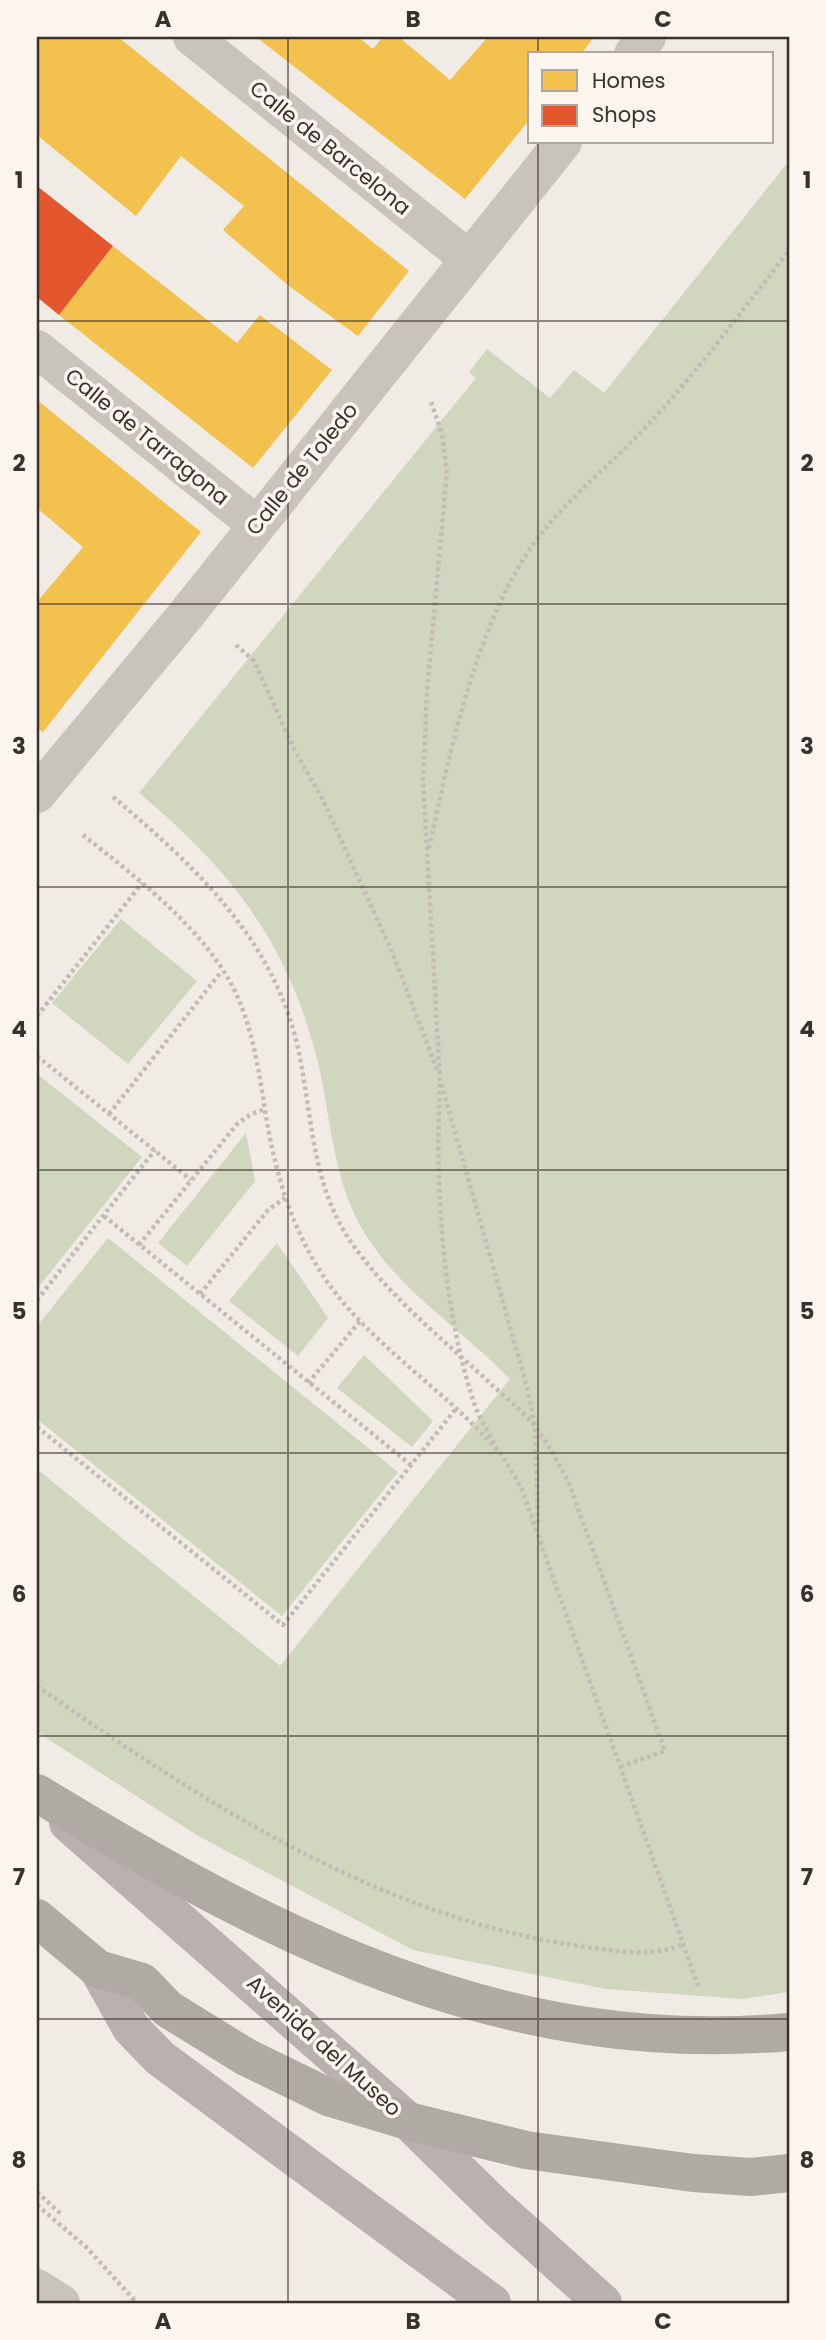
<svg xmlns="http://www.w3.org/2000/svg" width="826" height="2340" viewBox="0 0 826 2340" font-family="Poppins,sans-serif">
	<rect width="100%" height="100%" fill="#f0ebe5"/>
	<g fill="#d1d6bf">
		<path d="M789,161V1992L743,1999L606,1989L413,1950L200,1837L37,1732V1469L280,1666L510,1379C458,1325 388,1285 355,1215C331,1165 330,1108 316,1055C286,940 229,868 139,793L476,378L469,372L487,349L550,398L574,370L604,393Z"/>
		<polygon points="121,919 197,981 128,1064 52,1003"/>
		<polygon points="37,1074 142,1157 37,1289"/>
		<polygon points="246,1133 255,1181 187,1266 158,1243"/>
		<polygon points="108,1238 398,1472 282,1616 37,1419 37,1326"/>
		<polygon points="277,1243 328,1318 298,1356 229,1301"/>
		<polygon points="364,1355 433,1421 412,1447 337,1388"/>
	</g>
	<g fill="#f2c14e">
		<polygon points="37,37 118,37 409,271 358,336 289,286 223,230 244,206 181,156 136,216 37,135"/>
		<polygon points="256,37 358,37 373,49 383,37 399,37 450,80 488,37 594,37 581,54 530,54 530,119 465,199"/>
		<polygon points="113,246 237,343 260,315 332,370 253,468 59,315"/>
		<polygon points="37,400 201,532 43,732 37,728 37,602 83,547 37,508"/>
	</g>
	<polygon fill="#e4572e" points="37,186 113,246 59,315 37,297"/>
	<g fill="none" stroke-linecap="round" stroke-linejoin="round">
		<g stroke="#c2bbb6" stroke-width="4.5" stroke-dasharray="3.5 3.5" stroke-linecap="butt">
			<polyline points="431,402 442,434 447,471 427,691 423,781 440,1079 527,1387 535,1426 538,1525"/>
			<polyline points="236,645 254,661 295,751 322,798 393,954 438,1072"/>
			<path d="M113,797C196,867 276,941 299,1053C313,1121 312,1191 356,1249C393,1300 445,1341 491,1384C506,1398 524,1412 536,1428C549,1445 559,1464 569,1483L665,1751L622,1766"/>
			<path d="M83,835C137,878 210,933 238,998C255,1037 260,1080 267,1122C276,1174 291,1225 320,1271C363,1340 445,1389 498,1451C507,1461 513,1475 521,1487L698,1986"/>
			<path d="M429,848C451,749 475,627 534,543C565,500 609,467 645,428C697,373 742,310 789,251"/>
			<polyline points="37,1016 142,883"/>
			<polyline points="37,1056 191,1180"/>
			<path d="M440,1084C435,1184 442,1304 473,1400C478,1416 489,1433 497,1448"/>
			<polyline points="109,1114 221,972"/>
			<polyline points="104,1216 411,1465"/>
			<polyline points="139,1245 237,1124 251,1114 265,1109"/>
			<polyline points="200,1294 268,1210 285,1198"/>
			<polyline points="37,1300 155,1150"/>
			<polyline points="308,1383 361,1320"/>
			<polyline points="37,1427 283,1625 455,1410"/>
			<path d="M37,1686C200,1800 379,1918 580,1946C616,1951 650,1958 684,1944"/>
			<polyline points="37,2192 62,2215"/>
			<polyline points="37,2205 86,2247 137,2303"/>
		</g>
		<g stroke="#c9c3be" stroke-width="38">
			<polyline points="192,37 469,259"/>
			<polyline points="633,54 647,37"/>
			<polyline points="37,349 257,525"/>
			<polyline points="37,794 185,616 563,142"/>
			<polyline points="37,2288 61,2303"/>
		</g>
		<g stroke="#b8b1ad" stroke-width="38">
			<polyline points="68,1823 408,2121 497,2208 603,2303"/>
			<polyline points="98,1969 131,2028 160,2058 492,2303"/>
		</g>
		<g stroke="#afaaa4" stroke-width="38">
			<path d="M37,1793C274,1937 502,2057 789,2032"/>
			<polyline points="37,1918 98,1969 142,1982 168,2009 246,2057 328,2097 408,2121 526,2150 693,2173 751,2177 789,2173"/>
		</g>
	</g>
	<path fill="none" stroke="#3b302b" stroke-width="2" stroke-opacity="0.55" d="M288,37V2303M538,37V54M538,142V2303M37,321H789M37,604H789M37,887H789M37,1170H789M37,1453H789M37,1736H789M37,2019H789"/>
	<g text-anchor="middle" stroke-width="7" stroke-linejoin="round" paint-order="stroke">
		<g font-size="21" fill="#3b302b" stroke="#fbf5ee">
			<text transform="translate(330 148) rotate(39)" y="7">Calle de Barcelona</text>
			<text transform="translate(147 437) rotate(39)" y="7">Calle de Tarragona</text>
			<text transform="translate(302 469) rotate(-51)" y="7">Calle de Toledo</text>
			<text transform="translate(324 2046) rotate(42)" y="7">Avenida del Museo</text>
		</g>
	</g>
	<rect width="826" height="2340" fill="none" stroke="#fbf5ee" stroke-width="77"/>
	<rect x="528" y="52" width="245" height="91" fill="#fbf5ee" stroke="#aea6a0" stroke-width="2"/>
	<rect x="542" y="70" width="35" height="21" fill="#f2c14e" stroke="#aea6a0" stroke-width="2"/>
	<text x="592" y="88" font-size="21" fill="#3b302b">Homes</text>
	<rect x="542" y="105" width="35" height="21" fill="#e4572e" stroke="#aea6a0" stroke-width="2"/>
	<text x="592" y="122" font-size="21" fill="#3b302b">Shops</text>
	<rect x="38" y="38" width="750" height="2264" fill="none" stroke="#3b302b" stroke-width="2.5"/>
	<g font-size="23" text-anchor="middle" font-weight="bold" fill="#3b302b">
		<text x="163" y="27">A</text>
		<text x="413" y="27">B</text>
		<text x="663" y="27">C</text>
		<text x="19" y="188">1</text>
		<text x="807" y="188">1</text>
		<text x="19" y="471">2</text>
		<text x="807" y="471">2</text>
		<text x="19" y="754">3</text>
		<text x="807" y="754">3</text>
		<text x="19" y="1037">4</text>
		<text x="807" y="1037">4</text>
		<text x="19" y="1319">5</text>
		<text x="807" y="1319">5</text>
		<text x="19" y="1602">6</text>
		<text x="807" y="1602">6</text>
		<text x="19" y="1885">7</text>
		<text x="807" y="1885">7</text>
		<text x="19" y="2168">8</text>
		<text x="807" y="2168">8</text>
		<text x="163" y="2329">A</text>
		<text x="413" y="2329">B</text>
		<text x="663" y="2329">C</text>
	</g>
</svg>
